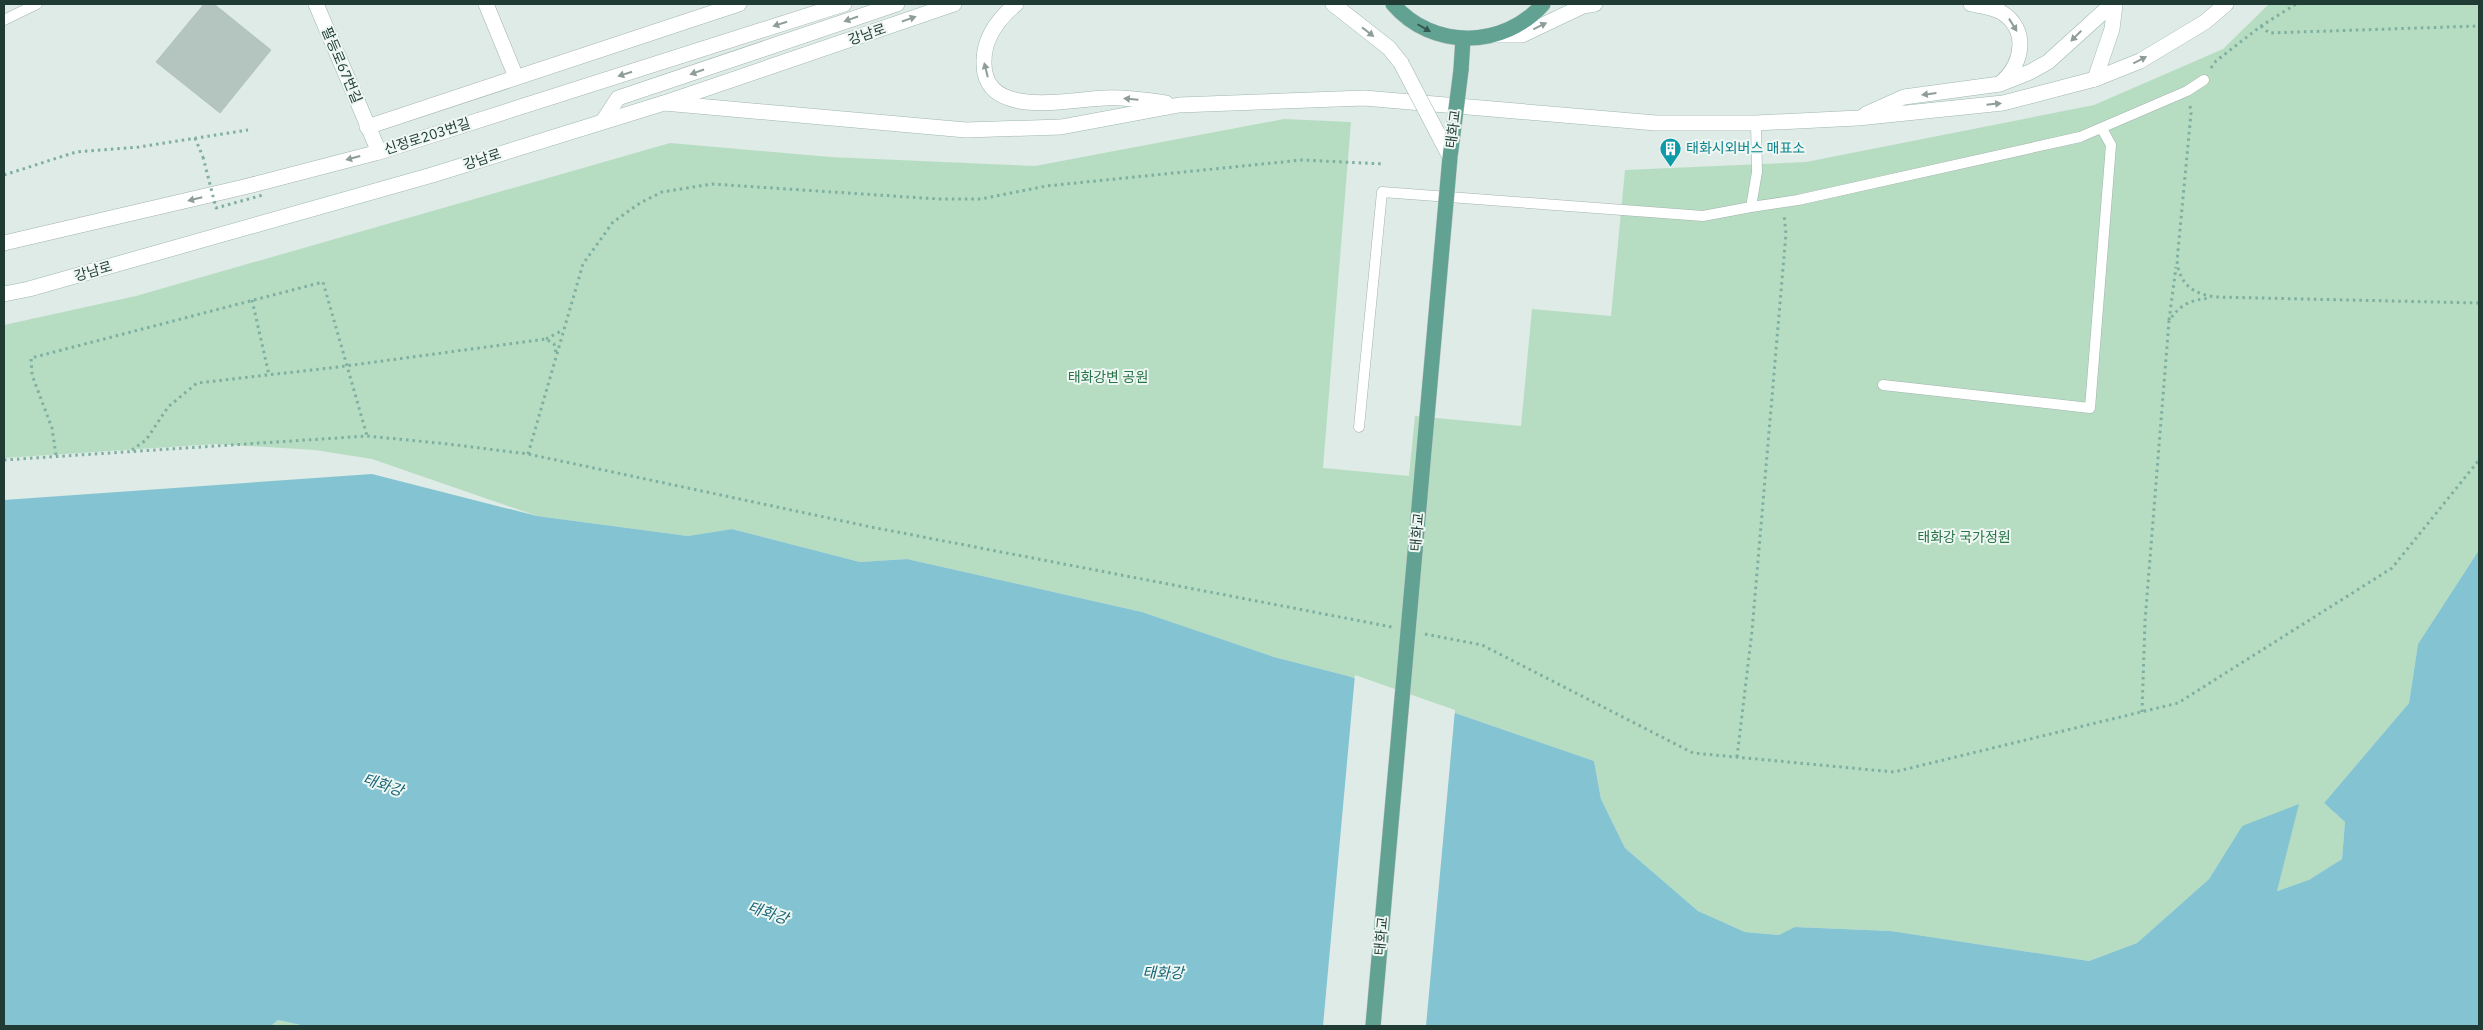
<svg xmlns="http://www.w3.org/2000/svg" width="2483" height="1030" viewBox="0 0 2483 1030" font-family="'IBM Plex Sans','Noto Sans KR',sans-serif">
	<rect width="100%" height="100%" fill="#dfebe6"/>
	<g fill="#b6ddc2">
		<polygon points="2269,4 2479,4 2479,550 2418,644 2409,703 2324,803 2345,822 2342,859 2309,881 2276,891 2242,826 2209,879 2137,943 2089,961 1891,931 1796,927 1780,935 1745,932 1698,911 1625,848 1601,799 1594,761 1348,676 1274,657 1142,612 907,559 860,562 732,529 688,536 537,516 372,459 315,450 216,444 4,458 4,325 136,296 670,143 830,157 1035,166 1284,119 1351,122 1323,468 1409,476 1415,416 1521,426 1532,309 1611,316 1625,170 1806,162 2094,105 2223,49"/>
		<polygon points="278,1020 305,1026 271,1026"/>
	</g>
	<polygon fill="#84c4d2" points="372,474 537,516 688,536 732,529 860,562 907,559 1142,612 1274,657 1348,676 1594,761 1601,799 1625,848 1698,911 1745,932 1779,935 1795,927 1891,931 2089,961 2137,943 2209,879 2242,826 2299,804 2277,891 2309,880 2342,859 2345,822 2324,803 2409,703 2418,644 2479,550 2479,1026 305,1026 278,1020 271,1026 4,1026 4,500"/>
	<polygon fill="#dfebe6" points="1355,675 1455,710 1426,1026 1323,1026"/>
	<polygon fill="#b4c5bf" stroke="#b1c4bd" points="204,4 214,4 271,50 220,113 156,62"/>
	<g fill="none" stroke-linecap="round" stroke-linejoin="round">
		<defs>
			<g id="lane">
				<polyline points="4,20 37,4"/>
				<polyline points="1751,207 1798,200 2080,137 2187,91 2204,80"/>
				<polyline points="1883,385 2090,408 2111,145 2102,129"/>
				<polyline points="1359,427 1382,192 1703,216 1751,207 1757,172 1756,123"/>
			</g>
			<g id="street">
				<polyline points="486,4 516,77"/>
				<polyline points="603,121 618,98 897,4"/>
				<polyline points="367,127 739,4"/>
				<polyline points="4,243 244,187 379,152 844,4"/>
			</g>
			<g id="secondary">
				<polyline points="316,4 379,152"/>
				<path d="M1016,4C998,19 984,38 984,61C982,121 1070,99 1105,98C1125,97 1145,100 1166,103"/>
				<polyline points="1333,4 1389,48 1401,63"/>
				<path d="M1971,4C1981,6 1993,7 2001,12C2029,29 2023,63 2002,82"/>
				<polyline points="1494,35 1522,35 1583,6 1595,4"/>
				<polyline points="2095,79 2112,29 2115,4"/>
				<polyline points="664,103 966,130 1061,127 1179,105 1364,98 1656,123 1756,123 1858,118 2003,103 2095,79 2140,61 2205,22 2226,4"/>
				<polyline points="1866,114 1904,97 2000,84 2030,72 2048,62 2112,4"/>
				<polyline points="4,294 29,289 432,175 664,103 954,4"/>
			</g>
			<g id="primary">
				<path d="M1393,4C1432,50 1504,49 1543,4"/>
				<polyline points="1461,70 1463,39"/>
			</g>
		</defs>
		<use href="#lane" stroke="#a2b3ad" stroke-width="11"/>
		<use href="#street" stroke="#a2b3ad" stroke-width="16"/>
		<use href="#secondary" stroke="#9db7ae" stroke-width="16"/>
		<use href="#primary" stroke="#c0c8c6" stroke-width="16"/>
		<g stroke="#7eafa1" stroke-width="3" stroke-dasharray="2.5 4" stroke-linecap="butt">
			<polyline points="2261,26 2269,33 2479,26"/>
			<polyline points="2211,68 2216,61 2261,26 2296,4"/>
			<path d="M2190,106L2191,113L2177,261C2180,285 2193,294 2216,297L2479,303"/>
			<polyline points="195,138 203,157"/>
			<polyline points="4,175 76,152 139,147 248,130"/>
			<polyline points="252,300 269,375"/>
			<polyline points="2169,320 2176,267"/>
			<polyline points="546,339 563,330"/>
			<polyline points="132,450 146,440 168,407 197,383 338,367 546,339 554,344 556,353"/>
			<polyline points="528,454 583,264 613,222 640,203 662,192 712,184 938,199 981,199 1046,186 1302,160 1384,164"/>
			<polyline points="56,455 52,428 32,375 31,358 323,282 367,436"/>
			<polyline points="4,460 367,436 448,444 528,454 871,527 1392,627"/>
			<polyline points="1425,634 1482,645 1693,753 1894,772 2178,703 2392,568 2479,460"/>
			<path d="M2142,712L2145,621L2169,321C2180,304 2191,300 2210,298"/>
			<polyline points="1737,757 1752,631 1786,233 1784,215"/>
		</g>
		<use href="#lane" stroke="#fff" stroke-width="10"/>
		<use href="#street" stroke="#fff" stroke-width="15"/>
		<use href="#secondary" stroke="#fff" stroke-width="15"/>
		<use href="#primary" stroke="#62a293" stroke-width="15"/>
		<defs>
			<polyline id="secondary-bridge" points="1401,63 1450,157"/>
			<polyline id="primary-bridge" points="1373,1026 1450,157 1461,70"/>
		</defs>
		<use href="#secondary-bridge" stroke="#9db7ae" stroke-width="16" stroke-linecap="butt"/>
		<use href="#primary-bridge" stroke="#c0c8c6" stroke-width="16" stroke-linecap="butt"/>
		<polyline stroke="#7eafa1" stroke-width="3" stroke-dasharray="2.5 4" stroke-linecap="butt" points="203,157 216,208 263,195"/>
		<use href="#secondary-bridge" stroke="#fff" stroke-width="15"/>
		<use href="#primary-bridge" stroke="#62a293" stroke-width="15"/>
	</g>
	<defs><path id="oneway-solid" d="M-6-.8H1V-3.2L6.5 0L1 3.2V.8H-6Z" transform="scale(1.25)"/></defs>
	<g fill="#8f9d9a">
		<use href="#oneway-solid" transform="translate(851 19) rotate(161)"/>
		<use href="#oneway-solid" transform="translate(909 19) rotate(-19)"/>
		<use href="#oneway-solid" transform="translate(780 24) rotate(162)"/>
		<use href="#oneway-solid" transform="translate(2013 25) rotate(58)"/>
		<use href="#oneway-solid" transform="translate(1540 26) rotate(-26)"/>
		<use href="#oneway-solid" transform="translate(1368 32) rotate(38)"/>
		<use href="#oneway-solid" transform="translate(2076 36) rotate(135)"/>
		<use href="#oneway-solid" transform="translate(2140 60) rotate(-27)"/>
		<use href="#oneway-solid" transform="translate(986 70) rotate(-104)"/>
		<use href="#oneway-solid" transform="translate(697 72) rotate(161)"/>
		<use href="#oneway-solid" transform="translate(625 74) rotate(162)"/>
		<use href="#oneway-solid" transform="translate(1929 94) rotate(173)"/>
		<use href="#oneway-solid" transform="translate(1131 99) rotate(-175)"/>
		<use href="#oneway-solid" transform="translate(1994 104) rotate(-6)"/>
		<use href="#oneway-solid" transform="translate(353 158) rotate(165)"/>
		<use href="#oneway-solid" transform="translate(195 199) rotate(166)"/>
	</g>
	<use fill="#335a50" href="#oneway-solid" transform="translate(1424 28) rotate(30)"/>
	<defs>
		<symbol id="building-pin" viewBox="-11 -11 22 30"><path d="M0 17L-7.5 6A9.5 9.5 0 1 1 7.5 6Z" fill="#0f9aa8" stroke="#eff7f3"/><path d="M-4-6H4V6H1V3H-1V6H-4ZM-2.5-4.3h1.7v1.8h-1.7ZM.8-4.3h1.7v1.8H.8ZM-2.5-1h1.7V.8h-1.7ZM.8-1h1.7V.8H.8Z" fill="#fff"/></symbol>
	</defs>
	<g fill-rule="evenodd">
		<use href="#building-pin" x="1658" y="136" width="25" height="34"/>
	</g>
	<g text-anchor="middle" stroke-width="4" stroke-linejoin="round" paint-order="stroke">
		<g font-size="14" fill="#1f3b34" stroke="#eff7f3">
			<text transform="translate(867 34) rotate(-19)" y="5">강남로</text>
			<text transform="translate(342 65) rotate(67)" y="5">팔등로67번길</text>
			<text transform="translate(1453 129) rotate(-83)" y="5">태화교</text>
			<text transform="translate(427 136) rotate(-18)" y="5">신정로203번길</text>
			<text transform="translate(482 159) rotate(-18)" y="5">강남로</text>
			<text transform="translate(93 271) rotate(-16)" y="5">강남로</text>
			<text transform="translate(1417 532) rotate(-85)" y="5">태화교</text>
			<text transform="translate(1381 936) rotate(-85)" y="5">태화교</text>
		</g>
		<g font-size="14" fill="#0d838f" stroke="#eff7f3" text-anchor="start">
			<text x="1686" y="153">태화시외버스 매표소</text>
		</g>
		<g font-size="14" fill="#287347" stroke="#eff7f3">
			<text x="1108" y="382">태화강변 공원</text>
			<text x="1964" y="542">태화강 국가정원</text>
		</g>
		<g font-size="15" font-style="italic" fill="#186578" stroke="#eff7f3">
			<text transform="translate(383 785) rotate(18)" y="5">태화강</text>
			<text transform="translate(768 913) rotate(18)" y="5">태화강</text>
			<text transform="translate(1163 973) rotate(1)" y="5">태화강</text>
		</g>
	</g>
	<rect width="2483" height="1030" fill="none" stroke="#1f3b34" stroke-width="10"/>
</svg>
